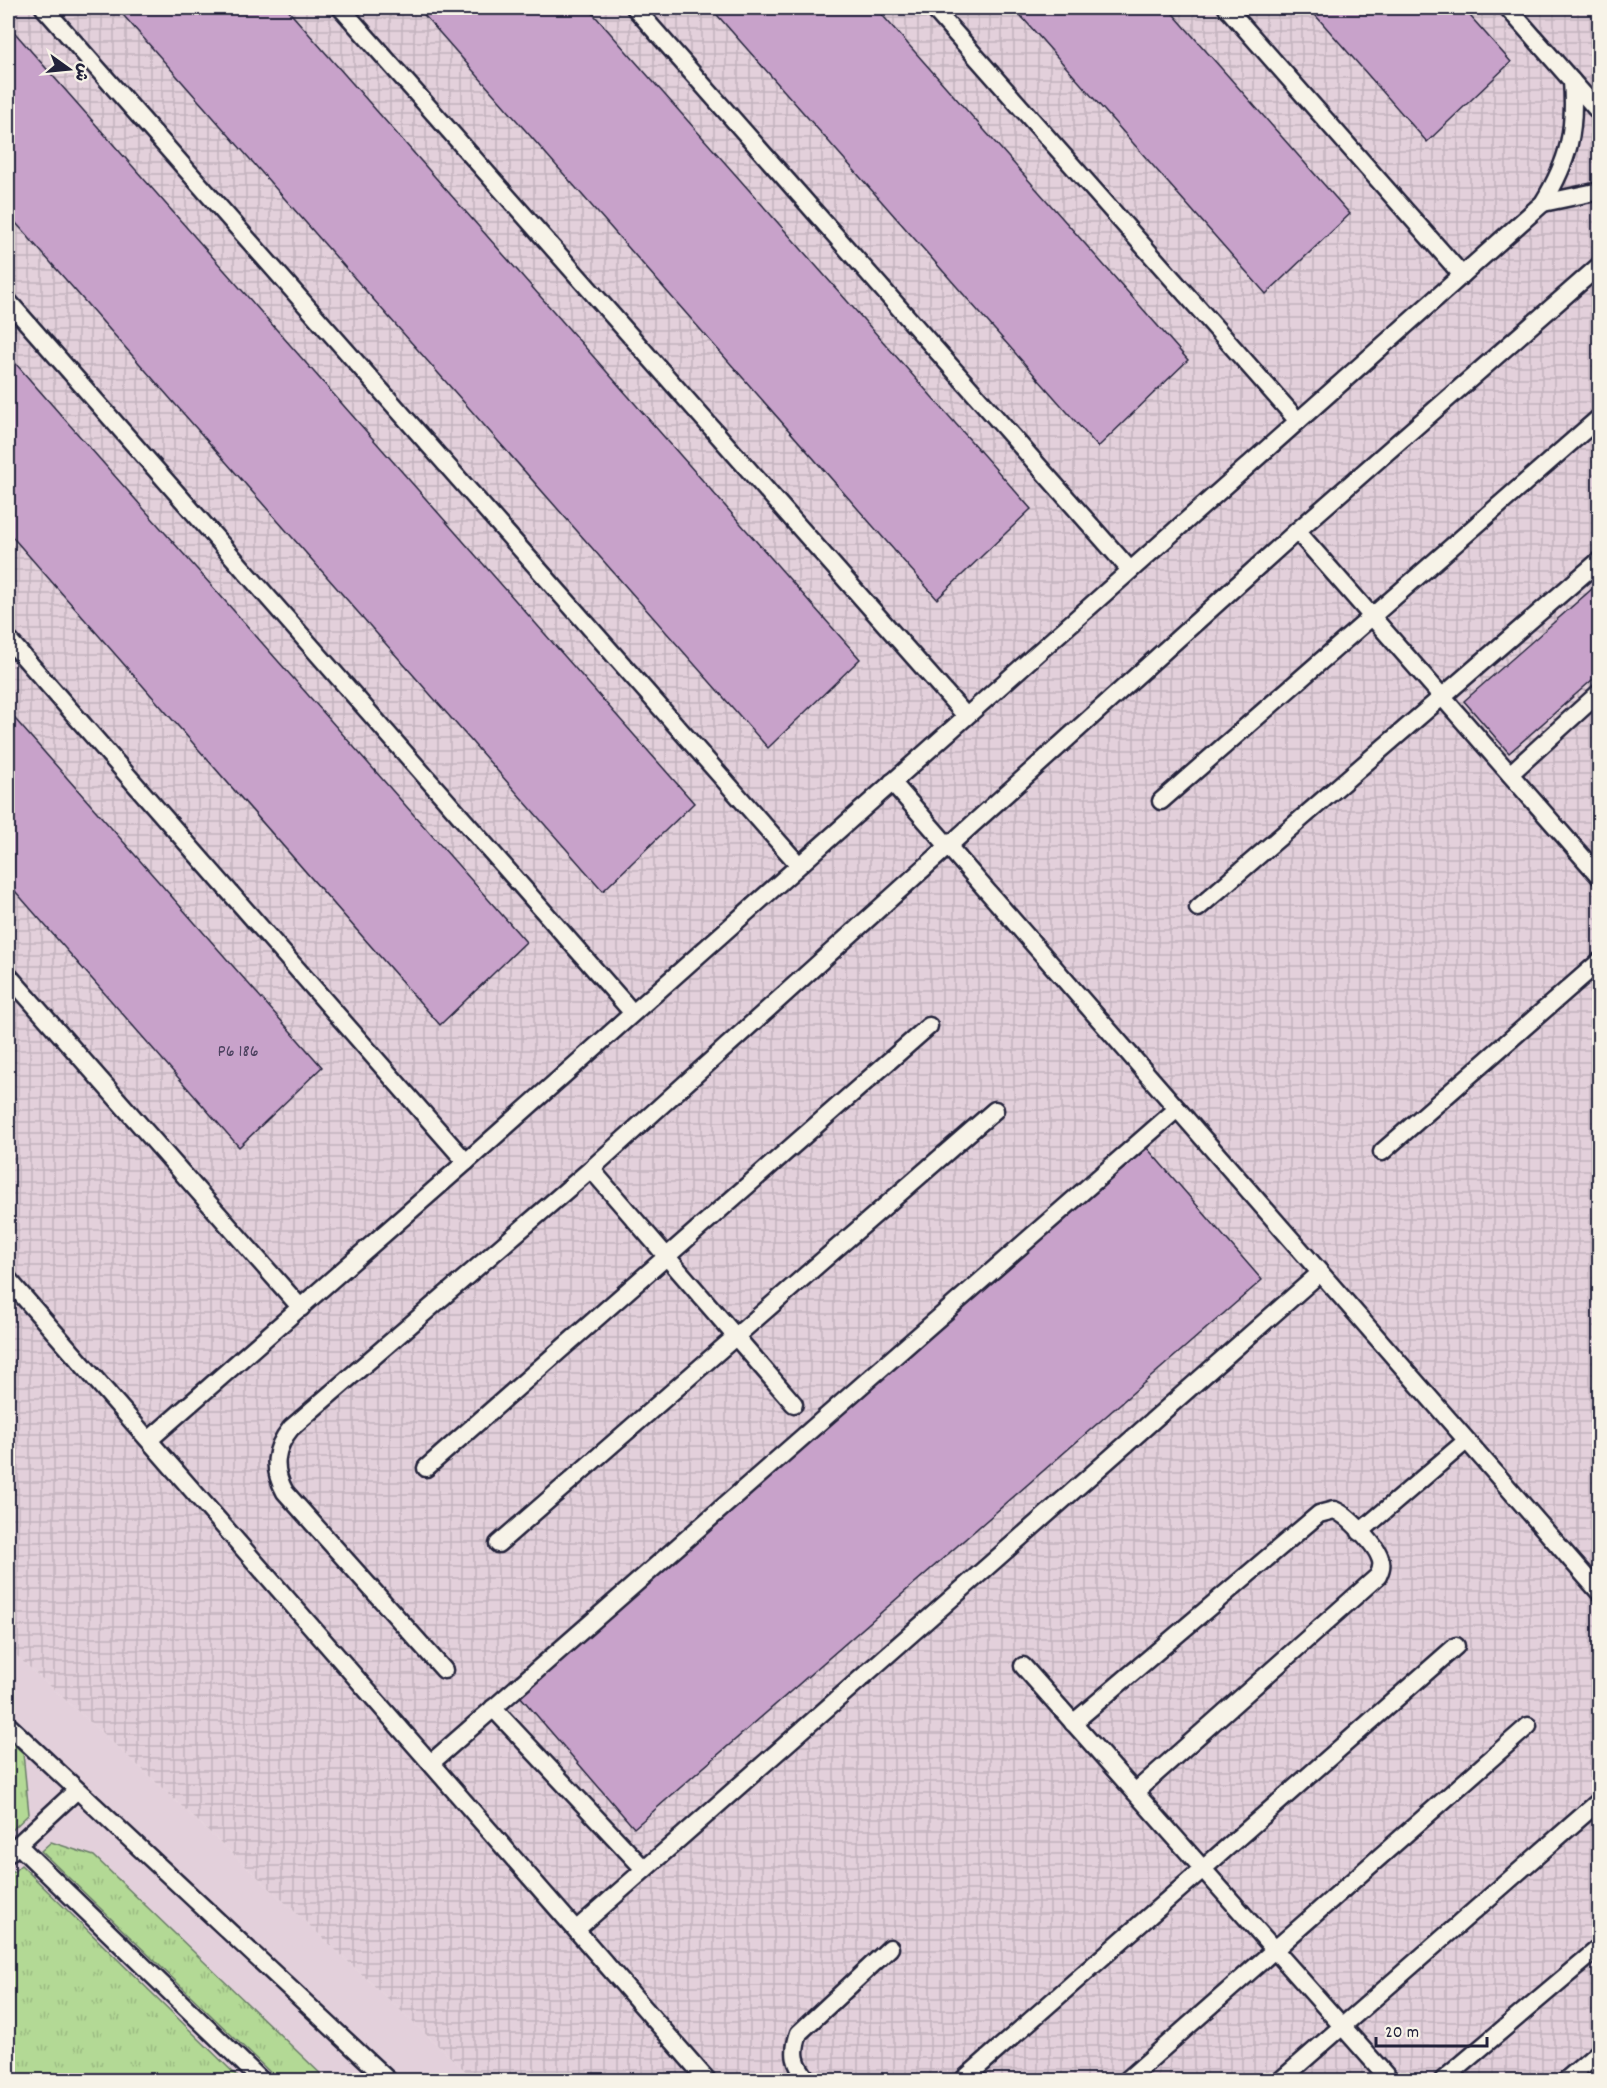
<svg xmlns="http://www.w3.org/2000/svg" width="1607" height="2088" viewBox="0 0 1607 2088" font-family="Dekko,'Playpen Sans Arabic',sans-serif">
	<defs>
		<pattern id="industrial-grid" width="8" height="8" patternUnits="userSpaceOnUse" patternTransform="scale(1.5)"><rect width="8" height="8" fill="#e3d0db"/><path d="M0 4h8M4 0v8" fill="none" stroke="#c2b2bd"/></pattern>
		<pattern id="grass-tufts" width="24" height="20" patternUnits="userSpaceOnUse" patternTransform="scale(1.5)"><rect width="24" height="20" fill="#b3d995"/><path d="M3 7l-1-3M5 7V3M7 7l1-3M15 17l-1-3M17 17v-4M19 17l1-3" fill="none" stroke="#9aba81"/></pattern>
	</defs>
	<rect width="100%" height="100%" fill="#eee3e2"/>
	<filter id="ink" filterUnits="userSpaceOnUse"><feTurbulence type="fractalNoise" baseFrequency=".0167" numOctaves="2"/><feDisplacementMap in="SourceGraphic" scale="12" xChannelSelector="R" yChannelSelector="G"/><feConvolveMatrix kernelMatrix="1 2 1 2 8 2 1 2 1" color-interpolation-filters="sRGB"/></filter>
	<g filter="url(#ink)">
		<polygon fill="#e3d0db" points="8,1648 142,1769 475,2080 8,2080"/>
		<polygon fill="url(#industrial-grid)" points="8,8 1599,8 1599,2080 475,2080 142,1769 8,1648"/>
		<g fill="url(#grass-tufts)" stroke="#6a7e68" stroke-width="1.5">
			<polygon points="8,1739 23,1753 29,1814 8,1834"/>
			<polygon points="51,1842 94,1856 327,2080 278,2080 41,1851"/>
			<polygon points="21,1865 241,2080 8,2080 8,1877"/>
		</g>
		<g fill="#c8a2ca" stroke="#22223b" stroke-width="1.5">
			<polygon points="117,8 286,8 860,659 768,748"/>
			<polygon points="418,8 588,8 1031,509 937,599"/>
			<polygon points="711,8 876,8 1188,360 1098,447"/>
			<polygon points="1014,8 1168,8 1350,214 1266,294"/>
			<polygon points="1309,8 1463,8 1511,62 1427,142"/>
			<polygon points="8,25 694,803 603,891 8,214"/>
			<polygon points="8,355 526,942 440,1025 8,532"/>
			<polygon points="1600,582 1600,673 1509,753 1464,701"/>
			<polygon points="8,711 322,1067 239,1147 8,883"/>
			<polygon points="1147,1148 1262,1280 634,1828 520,1696"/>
		</g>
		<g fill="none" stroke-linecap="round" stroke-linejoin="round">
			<defs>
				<g id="service">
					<polyline points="44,8 799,865"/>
					<polyline points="341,8 966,716"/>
					<polyline points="635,8 1130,570"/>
					<polyline points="933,8 1298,421"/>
					<polyline points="1227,8 1462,275"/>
					<polyline points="1508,8 1600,113"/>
					<polyline points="1543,203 1600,191"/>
					<polyline points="8,301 632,1012"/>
					<polyline points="1297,531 1600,877"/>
					<polyline points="8,639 466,1162"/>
					<polyline points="1510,774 1600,692"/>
					<polyline points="892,782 1600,1593"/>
					<polyline points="1161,801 1600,417"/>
					<polyline points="1198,908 1600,560"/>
					<polyline points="8,975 301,1308"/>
					<polyline points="1382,1152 1600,961"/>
					<polyline points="591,1169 794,1404"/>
					<polyline points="8,1279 707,2080"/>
					<path d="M149,1440L466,1162L1543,203C1569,160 1576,131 1572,81"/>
					<polyline points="426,1468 929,1026"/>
					<polyline points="1360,1532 1466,1441"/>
					<polyline points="498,1544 995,1110"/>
					<polyline points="1023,1666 1390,2080"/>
					<path d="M444,1670L285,1492C272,1468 274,1449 291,1428L591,1169L1297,531L1600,265"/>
					<polyline points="493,1708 644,1869"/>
					<path d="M1073,1723L1319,1514L1334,1510C1347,1514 1376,1545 1380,1558C1383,1564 1381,1570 1378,1576L1135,1792"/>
					<polyline points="8,1725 388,2080"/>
					<polyline points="432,1762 1177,1109"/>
					<polyline points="18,1845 261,2080"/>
					<polyline points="8,1854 77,1790"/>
					<polyline points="577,1929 1320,1273"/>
					<path d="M808,2080C794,2064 792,2053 799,2033L890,1948"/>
					<polyline points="963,2080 1456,1646"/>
					<polyline points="1127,2080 1528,1726"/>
					<polyline points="1281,2080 1597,1803"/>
					<polyline points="1443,2080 1600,1947"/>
					<polyline points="1566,2080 1600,2051"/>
				</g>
			</defs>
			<use href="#service" stroke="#22223b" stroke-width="21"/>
			<use href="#service" stroke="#f7f3e8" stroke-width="16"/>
		</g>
	</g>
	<g text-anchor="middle" stroke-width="4.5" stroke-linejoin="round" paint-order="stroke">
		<g font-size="18" fill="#4c425f">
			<text x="238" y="1056">P6 186</text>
		</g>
	</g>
	<rect width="1607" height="2088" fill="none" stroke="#f7f3e8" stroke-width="30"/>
	<rect x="15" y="15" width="1577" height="2058" fill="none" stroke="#22223b" stroke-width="2" filter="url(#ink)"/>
	<g transform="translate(69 69) rotate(105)" stroke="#f7f3e8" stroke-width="4.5" paint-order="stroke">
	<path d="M0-4.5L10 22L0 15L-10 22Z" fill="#22223b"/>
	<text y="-9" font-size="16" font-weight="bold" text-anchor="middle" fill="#22223b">ش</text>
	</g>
	<path d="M1376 2037v9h111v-9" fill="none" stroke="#22223b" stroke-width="3"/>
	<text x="1385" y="2037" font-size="18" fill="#22223b" stroke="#f7f3e8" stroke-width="4.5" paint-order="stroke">20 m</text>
</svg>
